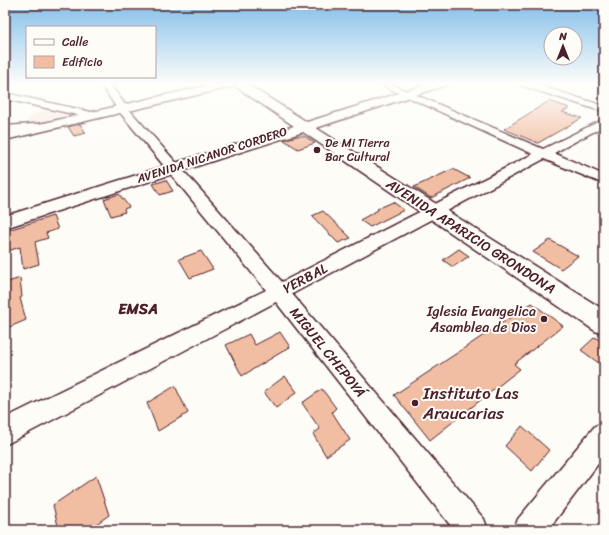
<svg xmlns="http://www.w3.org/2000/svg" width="609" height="535" viewBox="0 0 609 535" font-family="Sriracha,sans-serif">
	<rect width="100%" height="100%" fill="#fdfcf7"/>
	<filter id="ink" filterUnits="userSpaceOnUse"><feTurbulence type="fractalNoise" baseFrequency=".025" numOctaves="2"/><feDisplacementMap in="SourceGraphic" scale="8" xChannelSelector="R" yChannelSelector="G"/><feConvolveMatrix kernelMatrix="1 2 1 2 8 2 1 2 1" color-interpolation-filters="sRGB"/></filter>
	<g filter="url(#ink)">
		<polygon fill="#fae9de" points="47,109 71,114 70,117 64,119 24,125 32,116"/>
		<g fill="#f2bea3" stroke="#4a1f2b">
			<polygon points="549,101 570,108 562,112 582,118 538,143 504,129"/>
			<polygon points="80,124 86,133 74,136 68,127"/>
			<polygon points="297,136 304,136 315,143 298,149 284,140"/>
			<polygon points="453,169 470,178 431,198 414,187"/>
			<polygon points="166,180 173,191 160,195 153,184"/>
			<polygon points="119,194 129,207 124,209 125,212 111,216 104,199"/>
			<polygon points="393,202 404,210 370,227 360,220 378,210 377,209"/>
			<polygon points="323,211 351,238 338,243 312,216"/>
			<polygon points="53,216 58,229 46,233 48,238 35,242 39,264 23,269 20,247 5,252 5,231"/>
			<polygon points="550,240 578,256 561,269 533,252"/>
			<polygon points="459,249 469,256 453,267 443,260"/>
			<polygon points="201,251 213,269 190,278 179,259"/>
			<polygon points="20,278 22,297 20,298 26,320 5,329 5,283"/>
			<polygon points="532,303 563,326 514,364 520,369 430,440 394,395"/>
			<polygon points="280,332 290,347 242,376 226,345 249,334 255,345"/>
			<polygon points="595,337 604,343 604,367 581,350"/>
			<polygon points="285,376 297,392 276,408 264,392"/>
			<polygon points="175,386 188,413 158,431 147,403"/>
			<polygon points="322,389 336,408 332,412 350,440 326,456 313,434 320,429 302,403"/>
			<polygon points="522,426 549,450 532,471 505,446"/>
			<polygon points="96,476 109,515 88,530 59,530 53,505"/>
		</g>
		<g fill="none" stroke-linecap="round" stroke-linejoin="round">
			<defs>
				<g id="minor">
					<polygon points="100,83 109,83 126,106 282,282 533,154 377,83 388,83 543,149 604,119 604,126 554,153 604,175 604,184 544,159 292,294 484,519 488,530 454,530 276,302 5,445 5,418 266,290 118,110"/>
					<polygon points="519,83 532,83 604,106 604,112 520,85"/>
					<polygon points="5,93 91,112 96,115 91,118 5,99"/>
					<polygon points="48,123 52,124 54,126 52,128 5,132 5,126"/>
					<polygon points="604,422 604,456 548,530 514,530 518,519 595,426"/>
				</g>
				<polygon id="major" points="218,83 245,83 307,122 431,83 447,83 446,85 316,128 604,310 604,334 595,331 303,132 5,228 5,216 294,126 235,86 5,140 5,132"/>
			</defs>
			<use href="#minor" stroke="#4a1f2b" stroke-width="3"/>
			<use href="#major" stroke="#4a1f2b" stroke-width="3"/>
			<use href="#minor" fill="#fdfcf7" fill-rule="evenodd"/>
			<use href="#major" fill="#fdfcf7" fill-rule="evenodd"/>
		</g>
	</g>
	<linearGradient id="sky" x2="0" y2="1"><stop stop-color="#83beea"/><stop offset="0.53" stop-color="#fefefb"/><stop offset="1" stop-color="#fefefb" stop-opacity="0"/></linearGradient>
	<rect width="609" height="158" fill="url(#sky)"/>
	<g fill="#4a1f2b" stroke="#fdfcf7" stroke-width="1.5">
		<circle cx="317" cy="150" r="4"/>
		<circle cx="544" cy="319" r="4"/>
		<circle cx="415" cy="403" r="4"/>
	</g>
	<g text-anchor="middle" stroke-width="4" stroke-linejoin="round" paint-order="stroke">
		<g font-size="12" fill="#4a1f2b" stroke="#fdfcf7" text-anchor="start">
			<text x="325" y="147">De Mi Tierra<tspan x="325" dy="14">Bar Cultural</tspan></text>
		</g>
		<g font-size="12" fill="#4a1f2b" stroke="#fdfcf7">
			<text transform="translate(212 155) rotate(-18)" y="4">AVENIDA NICANOR CORDERO</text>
		</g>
		<g font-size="14" fill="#4a1f2b" stroke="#fdfcf7">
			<text transform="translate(471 236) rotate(33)" y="5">AVENIDA APARICIO GRONDONA</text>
			<text transform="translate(305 278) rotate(-28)" y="5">YERBAL</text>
			<text transform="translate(328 352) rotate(51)" y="5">MIGUEL CHEPOYÁ</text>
		</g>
		<g font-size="14" fill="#4a1f2b" stroke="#fdfcf7" text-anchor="end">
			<text x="536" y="316">Iglesia Evangelica<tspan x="536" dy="16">Asamblea de Dios</tspan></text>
		</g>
		<g font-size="15" font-weight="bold" fill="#4a1f2b" stroke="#fdfcf7">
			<text x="138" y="314">EMSA</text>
		</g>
		<g font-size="17" fill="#4a1f2b" stroke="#fdfcf7" text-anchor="start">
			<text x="423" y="399">Instituto Las<tspan x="423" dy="20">Araucarias</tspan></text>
		</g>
	</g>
	<rect width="609" height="535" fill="none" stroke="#fdfcf7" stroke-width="20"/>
	<rect x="10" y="10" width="589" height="515" fill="none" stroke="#4a1f2b" stroke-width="1.5" filter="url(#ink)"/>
	<rect x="26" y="26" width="130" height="52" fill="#fdfcf7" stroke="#b5a4a5"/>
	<rect x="34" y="39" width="20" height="6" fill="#fdfcf7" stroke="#b5a4a5"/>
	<text x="62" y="46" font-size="12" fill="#4a1f2b">Calle</text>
	<rect x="34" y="56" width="20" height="12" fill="#f2bea3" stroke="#b5a4a5"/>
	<text x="62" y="66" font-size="12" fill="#4a1f2b">Edificio</text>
	<g transform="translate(563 46)"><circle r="19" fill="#fdfcf7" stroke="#b5a4a5"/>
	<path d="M0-3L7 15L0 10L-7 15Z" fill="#4a1f2b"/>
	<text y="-6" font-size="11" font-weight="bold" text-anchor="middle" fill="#4a1f2b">N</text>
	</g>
</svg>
